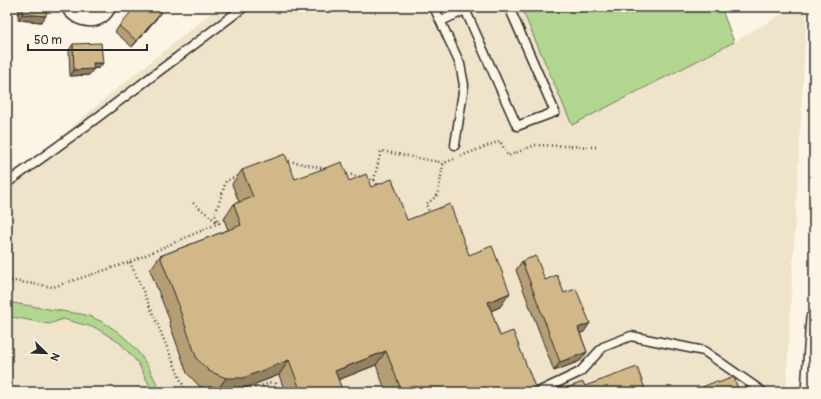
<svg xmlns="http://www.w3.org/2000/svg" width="821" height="399" viewBox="0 0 821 399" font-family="Pangolin,sans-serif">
	<rect width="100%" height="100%" fill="#fcf5e5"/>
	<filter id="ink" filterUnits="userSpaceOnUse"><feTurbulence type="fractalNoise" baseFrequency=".025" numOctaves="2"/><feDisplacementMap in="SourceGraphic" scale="8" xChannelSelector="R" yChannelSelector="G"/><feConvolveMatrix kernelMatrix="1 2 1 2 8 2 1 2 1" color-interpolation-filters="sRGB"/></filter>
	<g filter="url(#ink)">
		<polygon fill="#efe3c9" points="219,7 521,7 572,125 734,42 794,7 807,7 786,392 7,392 7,184 110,94"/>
		<g fill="#b2d590" stroke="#6e805e">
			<polygon points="521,7 721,7 734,42 572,125"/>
			<path d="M7,302C25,305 43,308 61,311C70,313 80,313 89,316C125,330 146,356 160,392H153L138,363L120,343L96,328L63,319L49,324L7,316Z"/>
		</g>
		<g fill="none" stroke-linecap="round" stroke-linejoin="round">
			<defs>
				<g id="service">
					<polyline points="434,7 460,64 464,85 455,145"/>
					<polyline points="464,7 517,126 555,112 509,7"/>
					<polyline points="441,21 465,10"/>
					<polyline points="7,183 90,123 244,7"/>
					<polyline points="542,390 580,372 603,347 631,336 704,351 763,392"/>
				</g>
				<g id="minor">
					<path d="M69,7C79,21 99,24 108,7"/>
					<polyline points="809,392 814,318"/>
				</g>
			</defs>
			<use href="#service" stroke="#2b2b2b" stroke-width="11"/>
			<use href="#minor" stroke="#2b2b2b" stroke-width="18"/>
			<g stroke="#2b2b2b" stroke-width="2.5" stroke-dasharray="1 3" stroke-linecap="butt">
				<polyline points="461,156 500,141 508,156 535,145 598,147"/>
				<polyline points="285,160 326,169"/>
				<polyline points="343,173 374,180 378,186"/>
				<polyline points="374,180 381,151 444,163"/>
				<polyline points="193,203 218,223"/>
				<polyline points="430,214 426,204 432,200 438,194 443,165 444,163 457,158"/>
				<polyline points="130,262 154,316 185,390 192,392"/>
				<polyline points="7,280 53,287 130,262 219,223 215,215 226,181 241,175"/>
				<polyline points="243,392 275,381 280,392"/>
			</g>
			<use href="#service" stroke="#fcf5e5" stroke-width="8"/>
			<use href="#minor" stroke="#fcf5e5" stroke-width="15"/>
		</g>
		<g fill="#b59e75" stroke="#2b2b2b">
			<polygon points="19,7 47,7 41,22 18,20"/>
			<polygon points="157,18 132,47 115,32 119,26"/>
			<polygon points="73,44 103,63 99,68 93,69 89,75 70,76 69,50"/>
			<polygon points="242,170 295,179 349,181 371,187 407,220 469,255 500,307 491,311 500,336 537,392 386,392 376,365 338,380 343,392 285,392 279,375 234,392 214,392 199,386 187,373 169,322 170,321 150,270 160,256 228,230 224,219 234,204 239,202 232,184"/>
			<polygon points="522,261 545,280 564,293 584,332 580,333 587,352 580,361 554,371 516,270"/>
		</g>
		<g fill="#93815f" stroke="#2b2b2b">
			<polygon points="161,12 157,18 132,47 137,41"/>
			<polygon points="22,14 46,16 41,22 18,20"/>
			<polygon points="93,63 103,63 99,68 89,69"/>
			<polygon points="94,69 89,75 70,76 74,70"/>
			<polygon points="510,293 500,307 478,316 488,302"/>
			<polygon points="590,323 584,332 571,337 578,328"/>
			<polygon points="386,351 376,365 325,385 335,371"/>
			<polygon points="587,352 580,361 554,371 560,362"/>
			<polygon points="289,360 279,375 234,392 216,392 226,378"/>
		</g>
		<g fill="#d2b888" stroke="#2b2b2b">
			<polygon points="23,7 47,7 46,16 22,14"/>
			<polygon points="135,7 155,7 161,12 137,41 119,26"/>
			<polygon points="101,43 103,63 93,63 94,69 74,70 73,44"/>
			<polygon points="285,154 295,179 342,162 349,181 366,174 371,187 392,179 407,220 450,204 469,255 492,246 494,251 510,293 488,302 500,336 513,331 537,392 402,392 386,351 335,371 343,392 301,392 289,360 243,378 226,378 209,371 197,359 179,308 180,308 160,256 241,225 234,204 253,197 242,170"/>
			<polygon points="536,256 545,280 557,275 564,293 576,289 590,323 578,328 587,352 560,362 522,261"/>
			<polygon points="637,367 646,392 555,392 583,382 585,386"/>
			<polygon points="734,377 739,392 690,392 717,381 718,383"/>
		</g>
	</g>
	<rect width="821" height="399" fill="none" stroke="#fcf5e5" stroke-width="24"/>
	<rect x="12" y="12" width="797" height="375" fill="none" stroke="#2b2b2b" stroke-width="1.5" filter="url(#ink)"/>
	<g transform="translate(46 353) rotate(113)" stroke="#fcf5e5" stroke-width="3" paint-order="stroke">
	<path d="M0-3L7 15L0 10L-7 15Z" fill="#2b2b2b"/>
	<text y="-6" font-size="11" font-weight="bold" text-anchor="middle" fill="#2b2b2b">N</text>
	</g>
	<path d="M28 44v6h119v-6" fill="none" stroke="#2b2b2b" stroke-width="2"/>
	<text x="34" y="44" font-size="12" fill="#2b2b2b" stroke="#fcf5e5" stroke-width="3" paint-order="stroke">50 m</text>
</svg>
